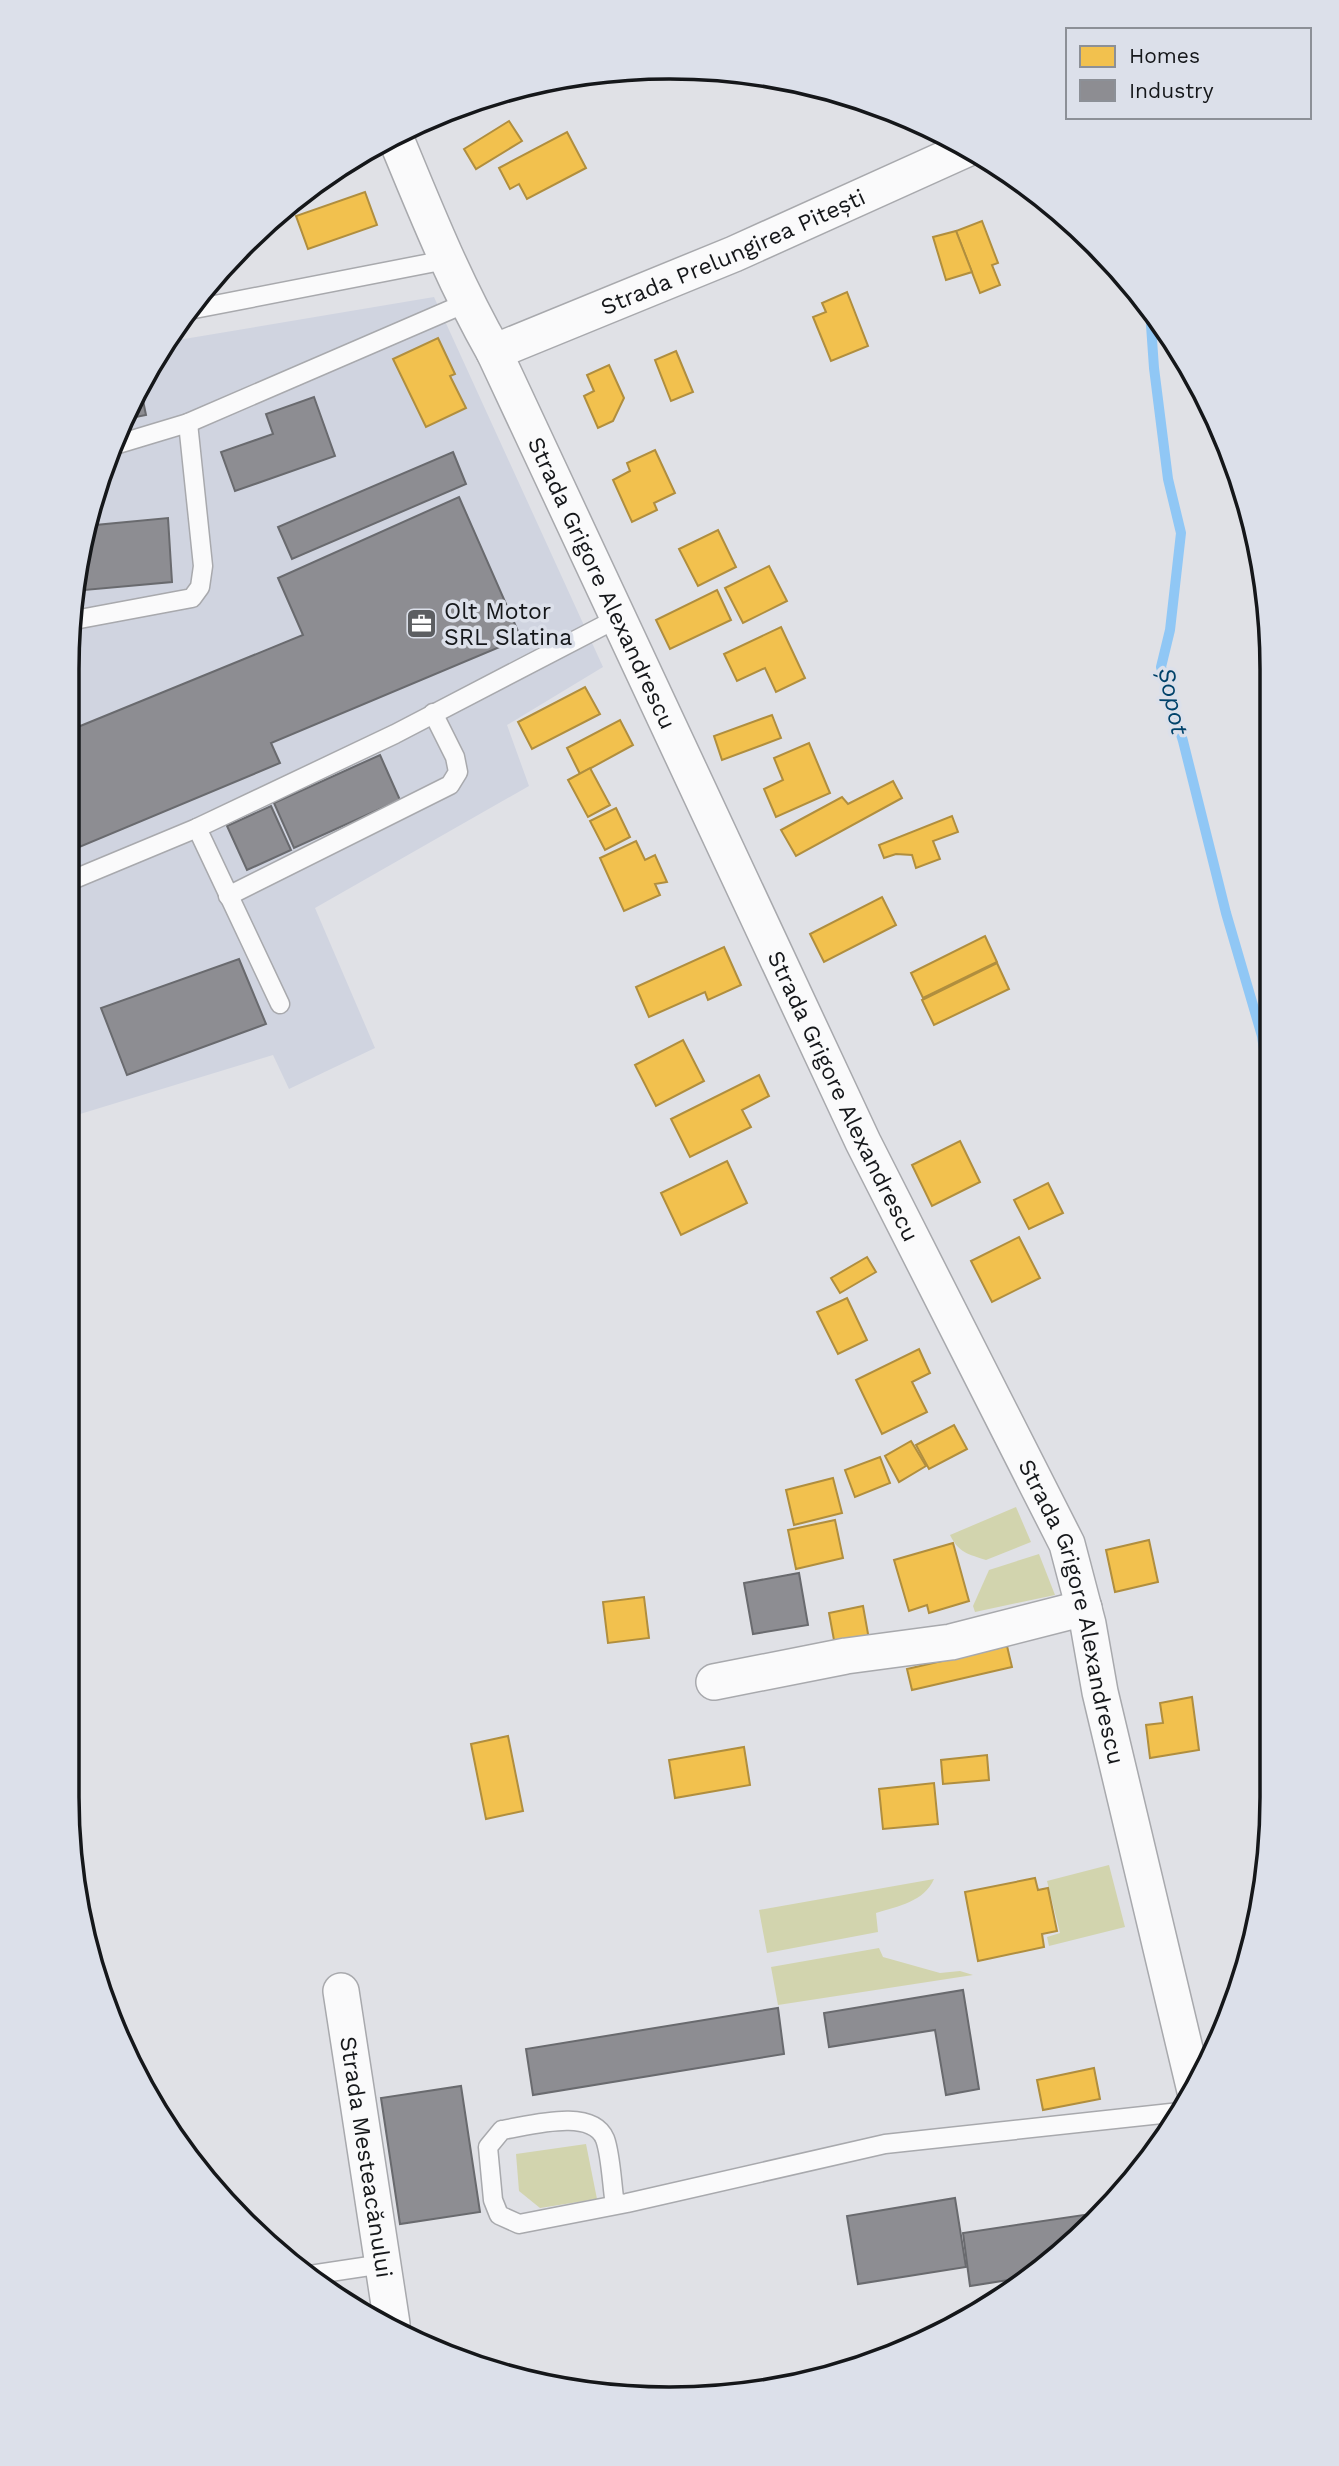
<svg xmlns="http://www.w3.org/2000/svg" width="1339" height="2466" viewBox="0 0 1339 2466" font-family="'Work Sans',sans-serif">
	<rect width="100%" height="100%" fill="#e0e1e6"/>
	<polygon fill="#d0d4e0" points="434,297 603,667 507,725 529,786 315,908 375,1048 289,1089 273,1055 67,1118 68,630 87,513 147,368 166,342"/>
	<g fill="#d2d4ae">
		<path d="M1016,1507L1031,1542L986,1560C968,1554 959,1553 950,1535Z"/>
		<polygon points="1039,1554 1055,1595 975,1612 973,1606 989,1570"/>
		<polygon points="1109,1865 1125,1927 1049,1946 1047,1937 1060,1933 1047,1881"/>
		<path d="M934,1879C924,1902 898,1906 876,1913L878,1932L767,1953L759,1910Z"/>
		<polygon points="879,1948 883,1957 940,1973 960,1971 973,1975 778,2005 771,1967"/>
		<polygon points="586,2144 597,2199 540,2208 519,2191 516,2154"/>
	</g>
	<g fill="#f2c14e" stroke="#b08e3e" stroke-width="2">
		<polygon points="509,121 522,141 476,169 464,149"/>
		<polygon points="567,132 586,168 527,199 519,184 510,189 499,168"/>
		<polygon points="365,192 377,225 308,249 296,216"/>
		<polygon points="982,221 998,263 992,265 1000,285 980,293 956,231"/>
		<polygon points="956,231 972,272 946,280 933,237"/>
		<polygon points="847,292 868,346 831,361 813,317 826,312 822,303"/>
		<polygon points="438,338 455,374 450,376 466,408 426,427 393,359"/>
		<polygon points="676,351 693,392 671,401 655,360"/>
		<polygon points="609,365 624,398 613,421 598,428 584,396 594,391 587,375"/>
		<polygon points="655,450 675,493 654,503 657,510 632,522 613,480 630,471 627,463"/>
		<polygon points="718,530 736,567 698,586 679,549"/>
		<polygon points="769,566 787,601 743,623 725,588"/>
		<polygon points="717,590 731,620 670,649 656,620"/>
		<polygon points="781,627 805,678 776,692 765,668 737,681 724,654"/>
		<polygon points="585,687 600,714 532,749 518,722"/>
		<polygon points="772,715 781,738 722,760 714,736"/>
		<polygon points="620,720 633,745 580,774 567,748"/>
		<polygon points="809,743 830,793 776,817 764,789 783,780 774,758"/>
		<polygon points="590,768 610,805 588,817 568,780"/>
		<polygon points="893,781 902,798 796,856 781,830 842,797 848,804"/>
		<polygon points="616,808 630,837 605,850 590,821"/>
		<polygon points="952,816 958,832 933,841 940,859 916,868 912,855 896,854 884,858 879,845"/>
		<polygon points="636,841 645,860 655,855 667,882 655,884 660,895 624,911 600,858"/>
		<polygon points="882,897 896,925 824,962 810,934"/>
		<polygon points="985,936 997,962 923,998 911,973"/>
		<polygon points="724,947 741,985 708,1000 705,992 649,1017 636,987"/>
		<polygon points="997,963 1009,989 934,1025 922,1000"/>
		<polygon points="683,1040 704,1081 656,1106 635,1065"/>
		<polygon points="759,1075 769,1096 742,1110 751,1127 690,1157 671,1119"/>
		<polygon points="960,1141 980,1182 932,1206 912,1165"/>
		<polygon points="727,1161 747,1203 681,1235 661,1193"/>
		<polygon points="1048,1183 1063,1213 1029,1229 1014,1200"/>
		<polygon points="1019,1237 1040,1278 992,1302 971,1261"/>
		<polygon points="867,1257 876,1272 840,1293 831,1278"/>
		<polygon points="847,1298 867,1340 838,1354 817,1312"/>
		<polygon points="919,1349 930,1373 912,1382 927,1412 882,1434 856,1380"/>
		<polygon points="954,1425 967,1449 929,1469 916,1445"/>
		<polygon points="911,1441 926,1466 899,1482 885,1456"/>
		<polygon points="880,1457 890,1483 855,1497 845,1470"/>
		<polygon points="833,1478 842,1513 794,1525 786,1490"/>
		<polygon points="835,1520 843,1558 796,1569 788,1530"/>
		<polygon points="1149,1540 1158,1582 1115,1592 1106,1550"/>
		<polygon points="953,1543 969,1601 929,1613 927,1605 909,1611 894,1560"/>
		<polygon points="644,1597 649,1638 608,1643 603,1602"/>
		<polygon points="863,1606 870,1645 836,1651 829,1613"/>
		<polygon points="1007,1646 1012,1667 912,1690 907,1669"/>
		<polygon points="1192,1697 1199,1750 1150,1758 1146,1725 1163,1723 1160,1703"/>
		<polygon points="508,1736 523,1811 486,1819 471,1744"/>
		<polygon points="744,1747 750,1785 675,1798 669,1760"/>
		<polygon points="987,1755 989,1780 943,1784 941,1760"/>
		<polygon points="934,1783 938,1824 883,1829 879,1789"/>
		<polygon points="1035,1878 1038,1890 1048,1888 1057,1931 1042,1934 1044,1947 978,1961 965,1892"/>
		<polygon points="1094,2068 1100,2099 1043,2110 1037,2080"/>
	</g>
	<g fill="#8d8d92" stroke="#696a6e" stroke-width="2">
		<polygon points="140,386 146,415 126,419"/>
		<polygon points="314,397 335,456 235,491 221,452 273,434 266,414"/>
		<polygon points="453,452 466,484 292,559 278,527"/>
		<polygon points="459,497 521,638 271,743 280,763 77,848 68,825 68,731 303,635 278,578"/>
		<polygon points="168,518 172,582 74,591 85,526"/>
		<polygon points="380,755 400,800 294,848 274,803"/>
		<polygon points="271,806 291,850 247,870 227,826"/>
		<polygon points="239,959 266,1024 127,1075 101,1008"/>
		<polygon points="799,1573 808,1625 753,1634 744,1583"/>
		<polygon points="963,1990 979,2089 946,2095 935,2030 829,2047 824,2013"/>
		<polygon points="778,2008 784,2054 533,2095 526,2049"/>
		<polygon points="461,2086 480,2212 400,2224 381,2098"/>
		<polygon points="955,2198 966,2267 858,2284 847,2216"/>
		<polygon points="1097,2213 1067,2250 1021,2278 970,2286 963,2233"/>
	</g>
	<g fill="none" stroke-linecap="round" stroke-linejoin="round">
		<polyline stroke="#90c7f5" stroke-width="10" points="1150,311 1154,368 1168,479 1181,533 1170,630 1161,667 1183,741 1226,913 1262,1036 1269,1084"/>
		<defs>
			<g id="lane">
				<polyline points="189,310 446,260"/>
				<polyline points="115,445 188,423 466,303"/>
				<polyline points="69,621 192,598 200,587 203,566 188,423"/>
				<polyline points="197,828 280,1004"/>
				<polyline points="72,880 197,828 395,734 618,618"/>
				<polyline points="228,896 450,785 458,772 455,757 433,713"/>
				<path d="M615,2205C612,2187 611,2155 605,2139C592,2107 529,2126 502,2130L488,2147L493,2200L499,2215L519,2224L627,2203L885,2144L1180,2112"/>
				<polyline points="310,2275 383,2264"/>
			</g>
			<g id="street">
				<path id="s1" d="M394,134C425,209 454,282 494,352L863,1142L1067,1544L1088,1624L1100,1692L1195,2091"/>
				<path id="s2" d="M494,352L734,254L971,147"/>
				<polyline points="714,1682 846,1656 951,1642 1084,1608"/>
				<path id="s3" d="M341,1991L392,2324"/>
			</g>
		</defs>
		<use href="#lane" stroke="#a8a9ad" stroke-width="21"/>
		<use href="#street" stroke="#a8a9ad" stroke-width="38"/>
		<use href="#lane" stroke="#fafafb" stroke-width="18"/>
		<use href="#street" stroke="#fafafb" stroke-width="35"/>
	</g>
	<defs>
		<symbol id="office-square" viewBox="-11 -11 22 22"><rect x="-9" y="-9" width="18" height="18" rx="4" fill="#5c5e61" stroke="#dce0ea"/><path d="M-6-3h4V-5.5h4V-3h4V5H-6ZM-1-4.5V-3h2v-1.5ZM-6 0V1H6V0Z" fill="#fff"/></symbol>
	</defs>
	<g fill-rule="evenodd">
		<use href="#office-square" x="404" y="606" width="35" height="35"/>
	</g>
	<g text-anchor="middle" stroke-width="7" stroke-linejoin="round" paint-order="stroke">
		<g font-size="23" fill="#15171a" stroke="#dce0ea">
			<text dy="8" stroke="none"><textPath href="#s2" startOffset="259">Strada Prelungirea Pitești</textPath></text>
			<text dy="8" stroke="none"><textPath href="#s1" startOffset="495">Strada Grigore Alexandrescu</textPath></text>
			<text dy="8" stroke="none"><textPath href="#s1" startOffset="1062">Strada Grigore Alexandrescu</textPath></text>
			<text dy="8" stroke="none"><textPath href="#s1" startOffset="1629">Strada Grigore Alexandrescu</textPath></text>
			<text dy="8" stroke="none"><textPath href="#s3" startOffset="168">Strada Mesteacănului</textPath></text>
		</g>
		<g font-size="23" fill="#15171a" stroke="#dce0ea" text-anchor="start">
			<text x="444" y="619">Olt Motor<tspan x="444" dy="26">SRL Slatina</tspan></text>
		</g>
		<g font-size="24" font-style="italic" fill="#00426a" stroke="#dce0ea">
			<text transform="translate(1173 701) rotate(78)" y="8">Șopot</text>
		</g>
	</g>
	<path d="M0 0H1339V2466H0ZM669 79H670A590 590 0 0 1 1260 669V1797A590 590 0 0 1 670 2387H669A590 590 0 0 1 79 1797V669A590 590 0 0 1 669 79Z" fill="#dce0ea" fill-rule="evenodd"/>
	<path fill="none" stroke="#15171a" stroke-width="3.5" d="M669 79H670A590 590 0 0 1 1260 669V1797A590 590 0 0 1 670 2387H669A590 590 0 0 1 79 1797V669A590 590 0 0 1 669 79Z"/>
	<rect x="1066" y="28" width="245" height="91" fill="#dce0ea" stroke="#8c9097" stroke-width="2"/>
	<rect x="1080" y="46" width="35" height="21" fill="#f2c14e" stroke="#8c9097" stroke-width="2"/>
	<text x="1129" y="63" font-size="21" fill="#15171a">Homes</text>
	<rect x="1080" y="80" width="35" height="21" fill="#8d8d92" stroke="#8c9097" stroke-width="2"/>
	<text x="1129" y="98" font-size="21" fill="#15171a">Industry</text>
</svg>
